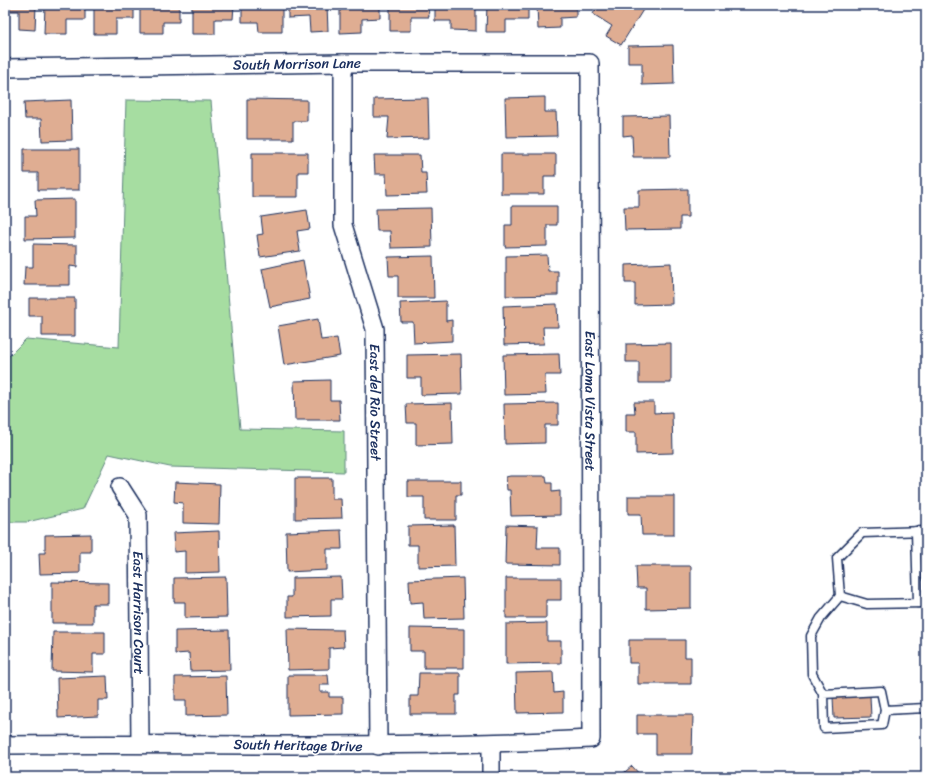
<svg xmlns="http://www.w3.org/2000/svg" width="931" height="782" viewBox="0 0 931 782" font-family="Sriracha,sans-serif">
	<rect width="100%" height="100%" fill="#fff"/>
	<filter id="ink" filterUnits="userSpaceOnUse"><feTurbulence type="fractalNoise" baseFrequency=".025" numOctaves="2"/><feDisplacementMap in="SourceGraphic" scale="8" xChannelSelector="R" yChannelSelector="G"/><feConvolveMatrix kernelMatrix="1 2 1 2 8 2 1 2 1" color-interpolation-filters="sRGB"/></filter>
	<g filter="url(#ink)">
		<polygon fill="#a6dda1" stroke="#608680" points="126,100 211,101 240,429 344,431 344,472 170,467 109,454 83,509 27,522 5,522 5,360 26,339 119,347"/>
		<g fill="#dfad92" stroke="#1b2f5e">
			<polygon points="5,5 36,5 35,30 19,29 19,11 7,11 5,19"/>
			<polygon points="45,5 85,5 85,20 67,20 67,34 44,34"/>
			<polygon points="94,5 134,5 134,19 116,19 116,34 94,34"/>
			<polygon points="140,5 179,5 179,22 163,22 163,33 140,33"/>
			<polygon points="192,5 234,5 233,19 215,19 215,34 192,34"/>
			<polygon points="242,5 282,5 282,32 259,32 258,22 242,22"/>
			<polygon points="288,5 327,5 328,31 310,32 309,17 288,18"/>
			<polygon points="340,5 380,5 380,18 362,19 362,32 340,33"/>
			<polygon points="390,5 428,5 429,17 411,17 411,31 390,31"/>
			<polygon points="435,5 476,5 476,31 451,30 451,21 435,21"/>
			<polygon points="487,5 528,5 528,20 506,20 506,32 486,32"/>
			<polygon points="537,5 576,5 576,17 560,18 560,28 538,29"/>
			<polygon points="598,5 646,5 621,45 606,36 612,26 593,14"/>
			<polygon points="673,45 674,84 642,85 642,63 628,63 628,46"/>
			<polygon points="545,97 545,112 556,112 557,136 506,137 505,98"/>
			<polygon points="428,98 429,138 387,139 389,117 374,117 374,99"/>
			<polygon points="247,99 307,100 307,121 293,121 293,139 247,139"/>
			<polygon points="71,100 72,140 42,141 41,119 25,119 24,102"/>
			<polygon points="669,116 670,157 633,157 632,135 623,136 623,117"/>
			<polygon points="24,149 79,149 79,190 38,190 38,173 24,173"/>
			<polygon points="252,153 308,153 308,172 298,172 298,197 252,197"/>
			<polygon points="501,154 556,154 556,176 544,176 544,194 501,194"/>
			<polygon points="374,155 420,155 421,173 426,173 427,194 387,195 386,174 375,174"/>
			<polygon points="688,189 688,217 680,217 680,229 625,230 624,207 639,207 639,190"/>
			<polygon points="75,199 75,238 25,239 25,216 36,216 35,200"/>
			<polygon points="512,206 557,206 557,225 547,225 547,246 505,247 505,225 512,225"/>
			<polygon points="431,208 432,247 391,248 390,231 377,231 376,209"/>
			<polygon points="307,210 310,229 297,231 300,251 260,257 257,235 263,234 261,217"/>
			<polygon points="33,244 77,245 77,267 70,266 70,285 24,285 25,267 33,267"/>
			<polygon points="547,255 548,271 558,271 558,295 506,296 506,256"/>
			<polygon points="433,256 434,298 398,298 398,276 389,276 388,257"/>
			<polygon points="303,260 310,299 270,307 262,269"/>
			<polygon points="671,263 672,304 635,305 635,283 625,283 625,265"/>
			<polygon points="29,298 75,298 75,336 42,336 42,316 29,316"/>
			<polygon points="446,301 446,321 452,320 452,341 414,343 413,322 401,322 400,303"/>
			<polygon points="557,304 558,327 543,327 544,344 504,345 503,306"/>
			<polygon points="318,319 321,340 337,338 340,356 284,365 278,326"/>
			<polygon points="671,343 671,383 639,383 639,362 626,362 626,344"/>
			<polygon points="461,354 462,394 421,395 421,378 407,378 407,355"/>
			<polygon points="559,354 560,375 545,375 546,394 504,395 503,355"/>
			<polygon points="330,380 330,400 339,400 340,420 295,420 294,381"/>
			<polygon points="634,402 654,402 654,413 672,412 673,453 636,454 636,432 626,432 626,413 635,413"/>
			<polygon points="452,403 453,444 416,445 416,423 407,423 406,404"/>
			<polygon points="558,403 558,425 545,425 545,443 505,444 504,404"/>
			<polygon points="510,476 546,476 547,483 552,483 552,492 560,491 560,515 511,516 510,490 507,490 506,477"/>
			<polygon points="295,478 332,478 332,499 341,499 342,518 295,519"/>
			<polygon points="408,481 461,481 461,495 456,495 456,520 424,520 424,497 408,497"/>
			<polygon points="175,482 220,484 219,524 183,523 183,503 174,502"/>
			<polygon points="628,496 674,496 674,535 642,535 641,514 628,514"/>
			<polygon points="454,525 455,566 418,567 418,545 408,545 408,526"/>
			<polygon points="506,525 538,526 537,548 560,548 560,565 505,564"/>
			<polygon points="341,530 342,549 327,549 327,570 287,572 286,532"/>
			<polygon points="219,531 220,572 185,573 185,551 174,552 173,533"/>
			<polygon points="91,534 91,552 80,552 80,573 40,574 39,553 45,553 45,535"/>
			<polygon points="636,566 691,566 691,608 646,609 646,588 637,588"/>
			<polygon points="226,577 227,617 185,618 185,602 174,602 174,578"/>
			<polygon points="341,577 342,599 331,599 331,616 287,617 287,597 292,597 292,578"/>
			<polygon points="463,578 464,618 424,619 423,602 410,603 409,580"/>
			<polygon points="506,578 561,578 561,600 546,600 546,618 506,618"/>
			<polygon points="52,582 108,583 108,604 93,604 93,623 52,623"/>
			<polygon points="547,623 547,641 561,641 561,663 506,664 506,624"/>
			<polygon points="410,628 464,629 464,668 424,668 424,651 410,651"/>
			<polygon points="287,629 343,630 344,647 329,648 329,669 288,670"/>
			<polygon points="229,630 230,670 190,671 189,653 175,654 175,631"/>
			<polygon points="53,632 105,632 105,654 93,654 93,672 52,671"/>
			<polygon points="629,640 685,640 685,657 691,657 691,684 638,684 638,663 629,663"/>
			<polygon points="553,672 554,693 563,692 563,712 517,713 516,673"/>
			<polygon points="419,673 460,673 460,695 456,695 456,714 410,714 410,696 418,696"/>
			<polygon points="288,675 328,675 329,685 320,685 320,692 329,692 329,697 343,697 343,714 288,715"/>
			<polygon points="107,676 108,700 98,700 98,716 58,718 57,678"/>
			<polygon points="226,676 227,715 186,716 186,700 175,700 175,677"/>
			<polygon points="870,696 871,717 834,718 833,697"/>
			<polygon points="637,715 693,715 692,754 656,754 656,734 637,734"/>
			<polygon points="632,766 642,777 619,777"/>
		</g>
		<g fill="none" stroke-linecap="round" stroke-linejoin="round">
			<defs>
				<g id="service">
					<polyline points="916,531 918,603"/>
					<polyline points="926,531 862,533 837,558 840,596 867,604 926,603"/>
					<polyline points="823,694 881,691 885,710 882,725 824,728 823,694 812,674 811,636 821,618 840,596"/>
					<polyline points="885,710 926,708"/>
				</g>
				<g id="minor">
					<path id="s1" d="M343,63V225L375,329L378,746"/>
					<path id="s2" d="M5,68L343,63H590L591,739C396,749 201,743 5,745"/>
					<path id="s3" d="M120,487L138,515L140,743"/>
					<polyline points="491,744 491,777"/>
				</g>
			</defs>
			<use href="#service" stroke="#1b2f5e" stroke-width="11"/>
			<use href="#minor" stroke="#1b2f5e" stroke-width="20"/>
			<use href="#service" stroke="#fff" stroke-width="8"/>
			<use href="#minor" stroke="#fff" stroke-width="17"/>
		</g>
	</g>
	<g text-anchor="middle" stroke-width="3" stroke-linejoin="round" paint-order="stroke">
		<g font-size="14" fill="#1b2f5e" stroke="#fff">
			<text dy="5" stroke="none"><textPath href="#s2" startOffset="292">South Morrison Lane</textPath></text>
			<text dy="5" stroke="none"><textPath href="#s2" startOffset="923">East Loma Vista Street</textPath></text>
			<text dy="5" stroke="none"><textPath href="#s1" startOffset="344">East del Rio Street</textPath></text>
			<text dy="5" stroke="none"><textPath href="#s3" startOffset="131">East Harrison Court</textPath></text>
			<text transform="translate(298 745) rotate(1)" y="5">South Heritage Drive</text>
		</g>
	</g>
	<rect width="931" height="782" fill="none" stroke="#fff" stroke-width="20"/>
	<rect x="10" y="10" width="911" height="762" fill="none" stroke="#1b2f5e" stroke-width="1.5" filter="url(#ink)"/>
</svg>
